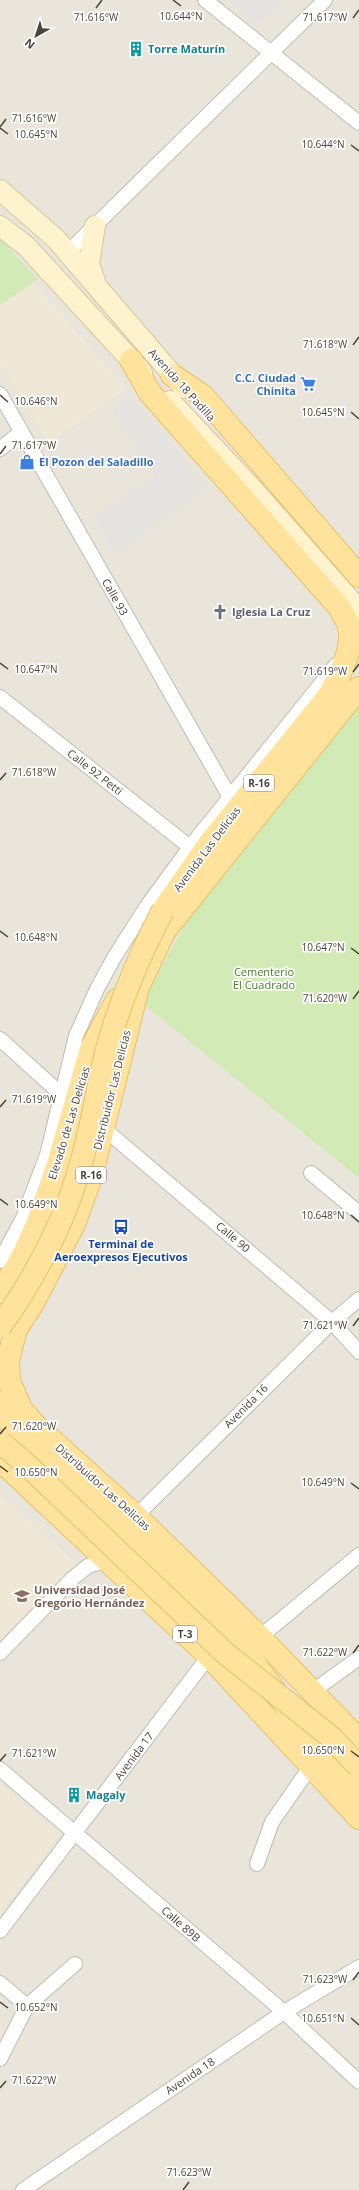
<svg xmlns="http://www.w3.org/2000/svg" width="359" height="2190" viewBox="0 0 359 2190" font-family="'Open Sans',sans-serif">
	<rect width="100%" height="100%" fill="#f6f3ec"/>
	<rect fill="#eae5da" x="0" y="0" width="359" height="2190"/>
	<g fill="#efe8d6">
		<polygon points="34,282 126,389 48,444 0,364 0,305"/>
		<polygon points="0,1495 76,1563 0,1641"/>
		<polygon points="0,1783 59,1834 0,1913"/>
	</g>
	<g fill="#d2eab5">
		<polygon points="0,239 38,279 0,305"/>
		<polygon points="359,705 359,1178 142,1003 189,917 232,867"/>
	</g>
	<g fill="#e5e3e0">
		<polygon points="227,0 285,0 266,17 255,22"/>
		<polygon points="131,397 206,488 114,554 96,516 157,476 111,410"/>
	</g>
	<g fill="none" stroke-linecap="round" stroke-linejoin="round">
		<defs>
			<g id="street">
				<polyline points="205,0 359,123"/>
				<polyline points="68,252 325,0"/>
				<polyline points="0,394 231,799"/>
				<polyline points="0,449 21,432"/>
				<polyline points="0,697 190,847"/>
				<polyline points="0,1039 62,1095"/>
				<polyline points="102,1127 332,1322 359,1352"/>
				<polyline points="311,1173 359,1213"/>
				<polyline points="0,1261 23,1218 47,1155 76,1036 97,989 115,956 147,906 190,847 336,665"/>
				<polyline points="136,1516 332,1322 359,1299"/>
				<polyline points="260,1637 359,1555"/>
				<polyline points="0,1653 73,1578 88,1566 107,1560"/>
				<polyline points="313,1691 359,1658"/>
				<polyline points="0,1769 284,2012 359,2082"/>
				<polyline points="257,1864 272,1822 311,1766"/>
				<polyline points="0,1931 209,1656"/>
				<polyline points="0,1983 27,2006"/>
				<polyline points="0,2059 27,2006 75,1964"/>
				<polyline points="23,2190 284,2012 359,1967"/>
			</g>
			<g id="secondary">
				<polyline points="0,190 56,239 184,388"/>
				<polyline points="0,226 26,246 142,372"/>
				<polyline points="95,226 89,264 95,281"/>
				<polyline points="170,401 250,486 359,610"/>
			</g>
			<g id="primary">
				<path d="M131,360L150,393L339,607C342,613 346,618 348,624C356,646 339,675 330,694"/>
				<polyline points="172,375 203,396 359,576"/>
				<polyline points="163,910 209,844 339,683"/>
				<polyline points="164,932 138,987 91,1177 74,1224 32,1305 16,1329 8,1360 9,1381 21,1409 37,1427 136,1516 260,1637 359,1740"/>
				<polyline points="155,943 359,688"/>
				<polyline points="0,1292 21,1260 38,1222 59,1161 91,1049 117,1000"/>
				<polyline points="0,1402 2,1412 15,1429 139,1544 239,1642 320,1753 359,1795"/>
				<polyline points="0,1460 209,1656 359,1818"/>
			</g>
		</defs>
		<use href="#street" stroke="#c2bbae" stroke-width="16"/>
		<use href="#secondary" stroke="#d6c79b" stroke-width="22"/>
		<use href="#primary" stroke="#e6c16a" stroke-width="24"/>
		<use href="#street" stroke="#fff" stroke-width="14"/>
		<use href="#secondary" stroke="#fff3cd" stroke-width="20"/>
		<use href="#primary" stroke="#ffe39c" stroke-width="22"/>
		<defs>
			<g id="primary-bridge">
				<path d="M0,1327C35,1277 65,1222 81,1163C92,1127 97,1089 106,1053C119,1003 139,956 163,910"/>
				<polyline points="0,1442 26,1464 225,1653 332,1738 359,1767"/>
			</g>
		</defs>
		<use href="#primary-bridge" stroke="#e6c16a" stroke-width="24" stroke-linecap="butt"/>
		<use href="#primary-bridge" stroke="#ffe39c" stroke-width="22"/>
	</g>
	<path fill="none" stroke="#4b4439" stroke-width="1.5" d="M173,0L181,6M96,8L102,0M353,18L359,10M0,127L6,119M0,128L8,134M351,145L359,151M353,345L359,337M0,395L8,402M351,412L359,419M0,454L6,446M0,663L8,669M353,672L359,664M0,780L6,773M0,931L8,937M351,948L359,954M353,999L359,991M0,1107L6,1100M0,1199L8,1205M351,1215L359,1222M353,1326L359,1318M0,1434L6,1427M0,1466L8,1472M351,1483L359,1489M353,1653L359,1645M351,1751L359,1757M0,1761L6,1754M353,1980L359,1972M0,2002L8,2008M351,2018L359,2025M0,2088L6,2081M183,2190L189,2182"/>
	<defs>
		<symbol id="building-bare" viewBox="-9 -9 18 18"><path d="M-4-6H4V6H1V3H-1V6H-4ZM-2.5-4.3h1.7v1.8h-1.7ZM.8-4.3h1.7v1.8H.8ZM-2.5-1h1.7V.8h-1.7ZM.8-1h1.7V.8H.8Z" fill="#0f9aa8" stroke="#fff" stroke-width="2.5" paint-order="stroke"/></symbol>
		<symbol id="supermarket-bare" viewBox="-9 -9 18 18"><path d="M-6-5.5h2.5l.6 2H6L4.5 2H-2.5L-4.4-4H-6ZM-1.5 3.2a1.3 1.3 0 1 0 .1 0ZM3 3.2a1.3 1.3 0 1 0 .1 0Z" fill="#3f7fe0" stroke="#fff" stroke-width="2.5" paint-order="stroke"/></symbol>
		<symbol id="shop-bare" viewBox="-9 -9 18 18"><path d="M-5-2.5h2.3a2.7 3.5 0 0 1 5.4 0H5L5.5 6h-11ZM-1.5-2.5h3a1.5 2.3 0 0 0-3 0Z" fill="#3f7fe0" stroke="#fff" stroke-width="2.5" paint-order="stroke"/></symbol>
		<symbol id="church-bare" viewBox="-9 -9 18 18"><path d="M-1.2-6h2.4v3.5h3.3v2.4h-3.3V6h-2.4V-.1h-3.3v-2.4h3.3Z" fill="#6b7280" stroke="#fff" stroke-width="2.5" paint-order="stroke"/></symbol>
		<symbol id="bus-bare" viewBox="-9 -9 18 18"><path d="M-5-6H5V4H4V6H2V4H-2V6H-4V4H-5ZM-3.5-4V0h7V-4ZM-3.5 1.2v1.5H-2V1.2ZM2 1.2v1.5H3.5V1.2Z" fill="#1a4fb4" stroke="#fff" stroke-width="2.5" paint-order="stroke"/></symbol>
		<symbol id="university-bare" viewBox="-9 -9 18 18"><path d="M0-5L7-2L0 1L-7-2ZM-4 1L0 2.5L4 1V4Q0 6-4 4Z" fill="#8d6e63" stroke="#fff" stroke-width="2.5" paint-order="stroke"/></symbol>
	</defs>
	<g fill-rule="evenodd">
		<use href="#building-bare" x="125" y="38" width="22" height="22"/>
		<use href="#supermarket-bare" x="297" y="373" width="22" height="22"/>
		<use href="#shop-bare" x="16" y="451" width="22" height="22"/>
		<use href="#church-bare" x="209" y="601" width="22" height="22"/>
		<use href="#bus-bare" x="110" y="1216" width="22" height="22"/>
		<use href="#university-bare" x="11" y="1585" width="22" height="22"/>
		<use href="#building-bare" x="63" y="1784" width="22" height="22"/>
	</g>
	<g text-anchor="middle" stroke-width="3.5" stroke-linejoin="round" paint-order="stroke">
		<g fill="#fff" stroke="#817c74" stroke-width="1">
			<rect x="244" y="775" width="30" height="16" rx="3"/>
			<rect x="76" y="1167" width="30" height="16" rx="3"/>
			<rect x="173" y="1626" width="24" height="16" rx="3"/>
		</g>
		<g font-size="10" font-weight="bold" fill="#4b4439">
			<text x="259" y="787">R-16</text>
			<text x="91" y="1179">R-16</text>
			<text x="185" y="1638">T-3</text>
		</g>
		<g font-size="11" font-weight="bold" fill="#0d838f" stroke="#fff" text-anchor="start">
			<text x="148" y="53">Torre Maturín</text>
			<text x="86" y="1799">Magaly</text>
		</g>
		<g font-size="11" font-weight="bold" fill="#366cbe" stroke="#fff" text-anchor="end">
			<text x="296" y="382">C.C. Ciudad<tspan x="296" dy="13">Chinita</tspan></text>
			<text x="39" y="466" text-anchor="start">El Pozon del Saladillo</text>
		</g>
		<g font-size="11" fill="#4b4439" stroke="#fff">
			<text transform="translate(182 385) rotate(48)" y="4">Avenida 18 Padilla</text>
			<text transform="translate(115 597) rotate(60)" y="4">Calle 93</text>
			<text transform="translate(95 772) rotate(38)" y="4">Calle 92 Petti</text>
			<text transform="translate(207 849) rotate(-53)" y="4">Avenida Las Delicias</text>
			<text transform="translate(112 1090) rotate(-76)" y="4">Distribuidor Las Delicias</text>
			<text transform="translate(69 1123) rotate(-73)" y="4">Elevado de Las Delicias</text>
			<text transform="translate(233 1237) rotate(40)" y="4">Calle 90</text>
			<text transform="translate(246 1406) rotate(-45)" y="4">Avenida 16</text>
			<text transform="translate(103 1487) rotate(42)" y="4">Distribuidor Las Delicias</text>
			<text transform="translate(134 1756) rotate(-53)" y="4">Avenida 17</text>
			<text transform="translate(181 1924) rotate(41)" y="4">Calle 89B</text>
			<text transform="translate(190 2076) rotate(-34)" y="4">Avenida 18</text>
		</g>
		<g font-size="11" font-weight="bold" fill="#5b616d" stroke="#fff" text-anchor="start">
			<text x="232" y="616">Iglesia La Cruz</text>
		</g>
		<g font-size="11" fill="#4a7f2a" stroke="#fff">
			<text x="264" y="976">Cementerio<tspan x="264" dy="13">El Cuadrado</tspan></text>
		</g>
		<g font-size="11" font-weight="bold" fill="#164399" stroke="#fff">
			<text x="121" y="1248">Terminal de<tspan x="121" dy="13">Aeroexpresos Ejecutivos</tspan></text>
		</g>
		<g font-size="11" font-weight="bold" fill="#785e54" stroke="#fff" text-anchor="start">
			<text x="34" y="1594">Universidad José<tspan x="34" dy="13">Gregorio Hernández</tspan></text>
		</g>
	</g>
	<g font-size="10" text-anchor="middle" fill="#4b4439" stroke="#fff" stroke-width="3.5" stroke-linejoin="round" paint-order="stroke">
		<text x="181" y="20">10.644°N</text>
		<text x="96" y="21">71.616°W</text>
		<text x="325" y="21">71.617°W</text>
		<text x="34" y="122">71.616°W</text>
		<text x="36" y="138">10.645°N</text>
		<text x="323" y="148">10.644°N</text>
		<text x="325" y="348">71.618°W</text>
		<text x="36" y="405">10.646°N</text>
		<text x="323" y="416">10.645°N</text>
		<text x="34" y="449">71.617°W</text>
		<text x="36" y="673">10.647°N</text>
		<text x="325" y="675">71.619°W</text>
		<text x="34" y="776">71.618°W</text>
		<text x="36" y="941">10.648°N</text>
		<text x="323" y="951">10.647°N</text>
		<text x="325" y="1002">71.620°W</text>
		<text x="34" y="1103">71.619°W</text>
		<text x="36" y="1208">10.649°N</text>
		<text x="323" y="1219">10.648°N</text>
		<text x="325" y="1329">71.621°W</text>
		<text x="34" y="1430">71.620°W</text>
		<text x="36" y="1476">10.650°N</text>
		<text x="323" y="1486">10.649°N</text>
		<text x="325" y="1656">71.622°W</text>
		<text x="323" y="1754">10.650°N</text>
		<text x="34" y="1757">71.621°W</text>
		<text x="325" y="1983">71.623°W</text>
		<text x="36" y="2011">10.652°N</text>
		<text x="323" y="2022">10.651°N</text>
		<text x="34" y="2084">71.622°W</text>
		<text x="189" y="2176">71.623°W</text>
	</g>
	<g transform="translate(36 36) rotate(219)" stroke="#ffffff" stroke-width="3" paint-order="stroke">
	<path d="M0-3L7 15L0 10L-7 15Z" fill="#4b4439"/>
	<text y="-6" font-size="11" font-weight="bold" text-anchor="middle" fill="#4b4439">N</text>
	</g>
</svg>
